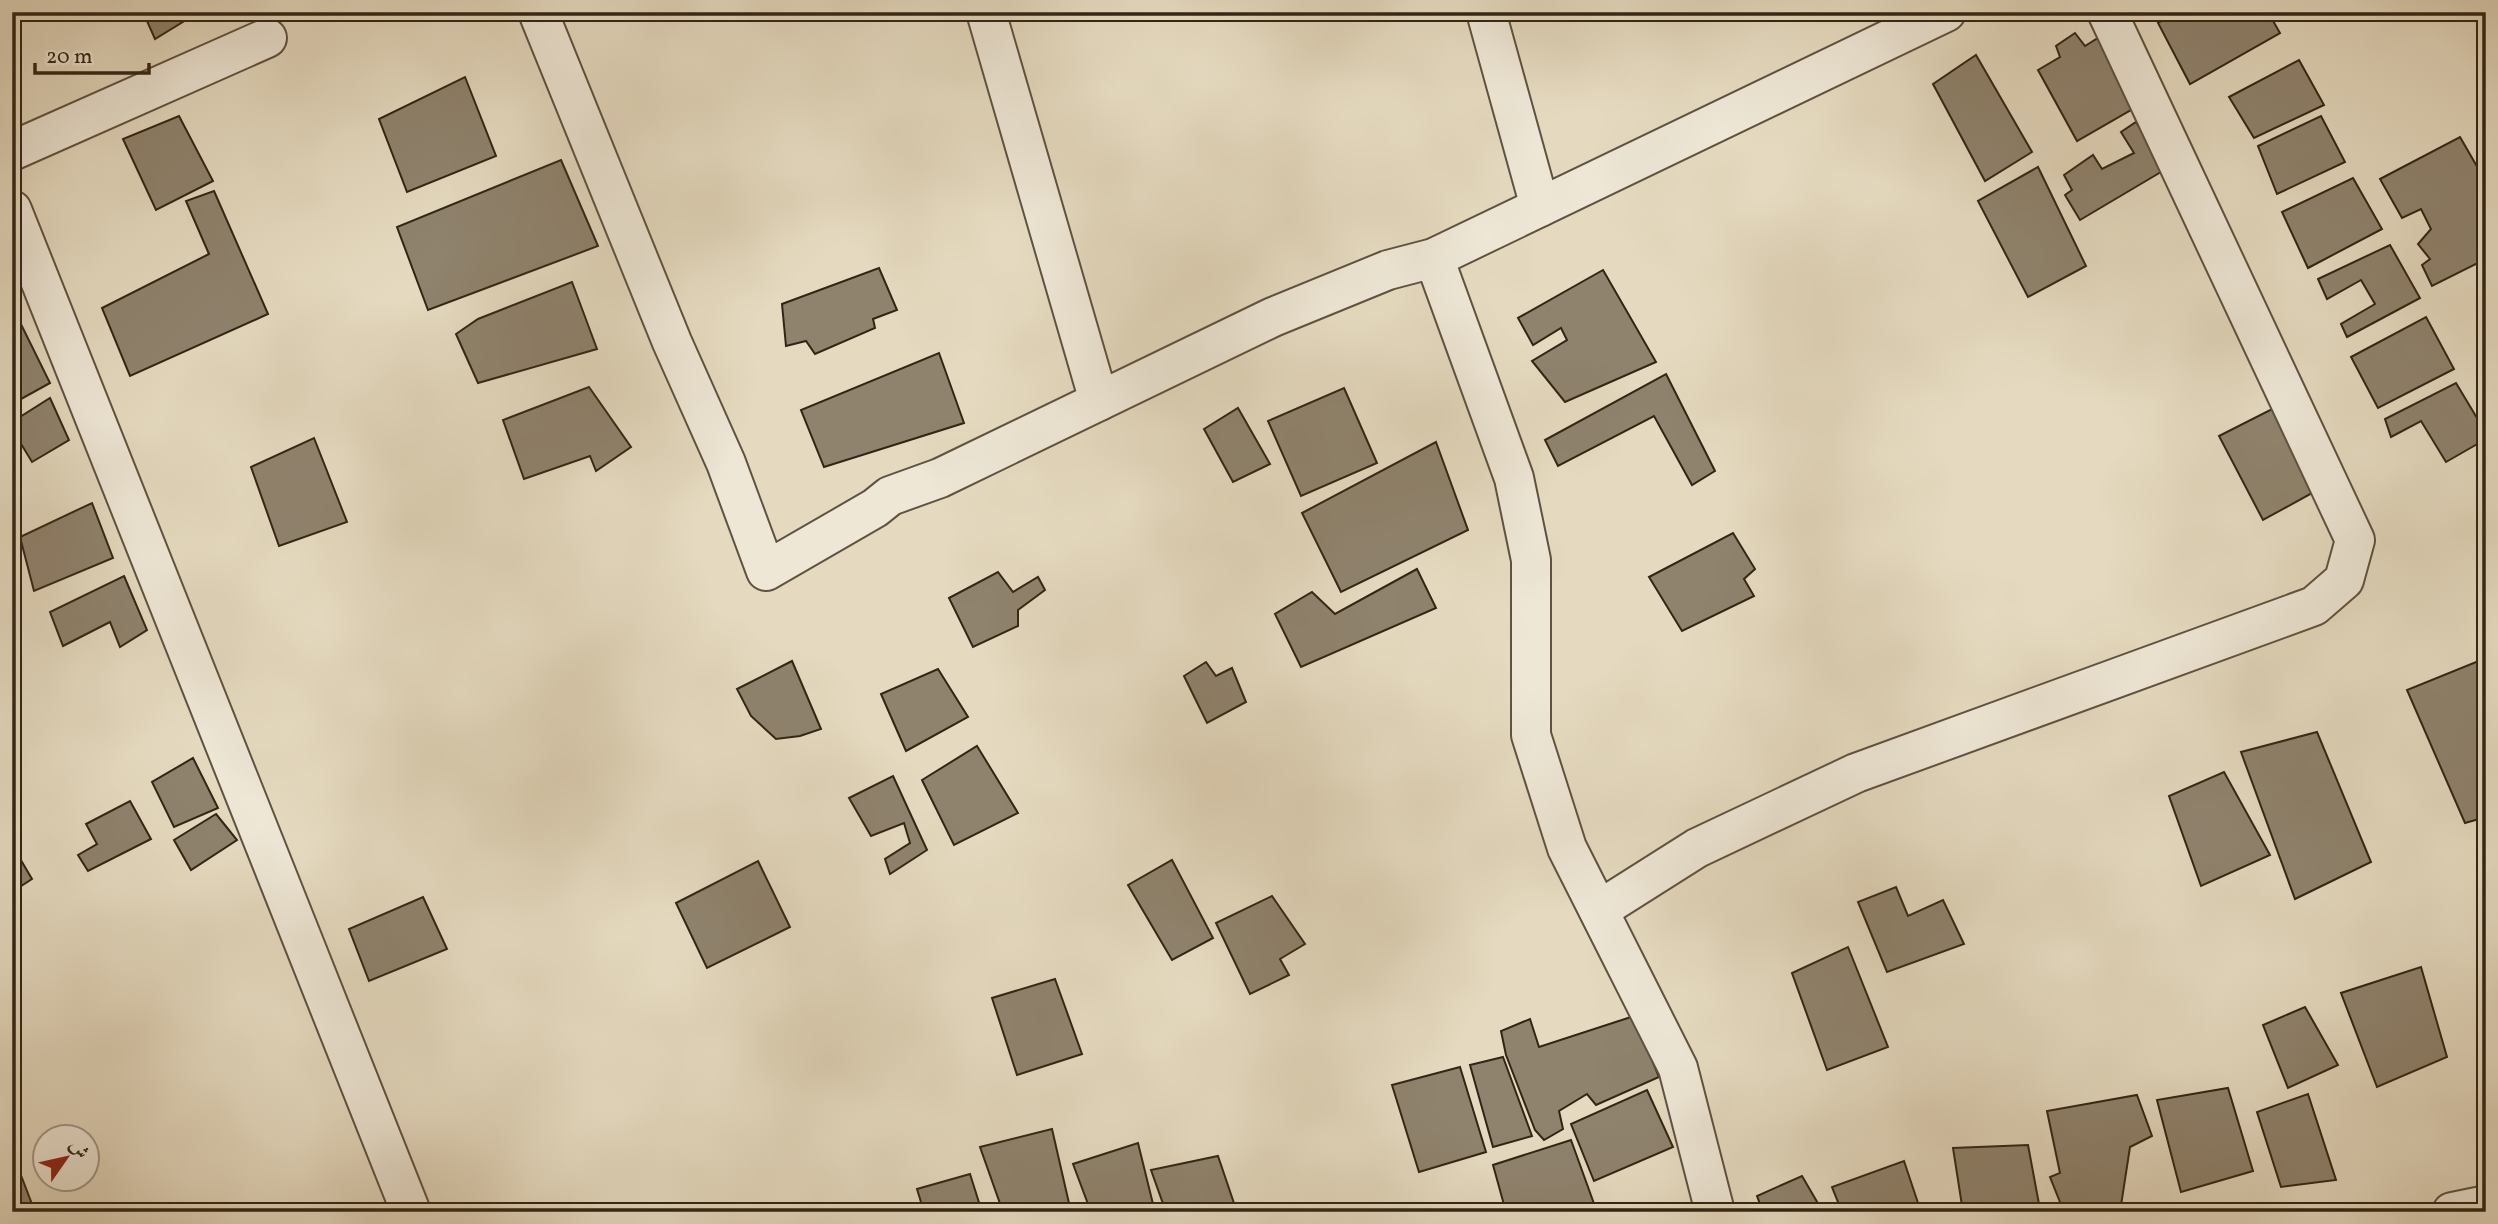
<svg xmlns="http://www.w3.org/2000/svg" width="2498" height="1224" viewBox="0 0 2498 1224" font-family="Vollkorn,Amiri,serif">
	<rect width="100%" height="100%" fill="#e5dac0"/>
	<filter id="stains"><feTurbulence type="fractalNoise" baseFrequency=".00286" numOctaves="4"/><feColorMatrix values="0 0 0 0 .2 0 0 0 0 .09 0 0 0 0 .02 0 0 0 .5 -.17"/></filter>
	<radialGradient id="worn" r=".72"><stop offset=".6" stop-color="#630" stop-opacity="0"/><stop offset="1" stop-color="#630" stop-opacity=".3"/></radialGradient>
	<g fill="#8f836e" stroke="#322515" stroke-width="2">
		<polygon points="143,12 199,12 155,39"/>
		<polygon points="2177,12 2268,12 2280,33 2190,84 2158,23"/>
		<polygon points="2075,33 2085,46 2106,33 2143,103 2077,141 2038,70 2060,57 2056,46"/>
		<polygon points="1976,55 2032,152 1985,181 1933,84"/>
		<polygon points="2299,60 2324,105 2254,138 2229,97"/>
		<polygon points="465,77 496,156 407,192 379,119"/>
		<polygon points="179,116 213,181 156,210 123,139"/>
		<polygon points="2321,116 2345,162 2277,194 2258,146"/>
		<polygon points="2136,122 2166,169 2080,220 2065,195 2072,190 2064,175 2093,155 2102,169 2134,153 2121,132"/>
		<polygon points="2460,137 2486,182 2486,259 2432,286 2422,265 2430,259 2418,244 2431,229 2421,209 2402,218 2380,179"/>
		<polygon points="561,160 598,246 428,310 397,227"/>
		<polygon points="2038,167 2086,266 2028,297 1978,201"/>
		<polygon points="2353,178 2382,229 2308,268 2282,212"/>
		<polygon points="214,191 268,314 130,376 102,308 209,254 186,201"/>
		<polygon points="2390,245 2420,298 2347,337 2341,324 2375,304 2361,280 2327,299 2318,279"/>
		<polygon points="879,268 897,310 873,319 875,328 815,354 806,341 786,346 782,304"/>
		<polygon points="1603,270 1656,362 1565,402 1532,361 1567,340 1561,328 1533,345 1518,318"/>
		<polygon points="572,282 597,349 478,383 456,334 478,319"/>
		<polygon points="12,306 50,383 12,404"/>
		<polygon points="2426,317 2454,369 2378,408 2351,357"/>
		<polygon points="939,353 964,423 824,467 801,410"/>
		<polygon points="1666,374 1715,471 1692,485 1654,416 1558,466 1545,440"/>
		<polygon points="2456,383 2486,433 2486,439 2446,462 2421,421 2391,437 2385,419"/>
		<polygon points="589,387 631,447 596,471 590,456 524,479 503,420"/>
		<polygon points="1344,388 1377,463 1301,496 1268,421"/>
		<polygon points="50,398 69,440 32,462 12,429 12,422"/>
		<polygon points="2278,406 2323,487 2263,520 2219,436"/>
		<polygon points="1238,408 1270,464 1233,482 1204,429"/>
		<polygon points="314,438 347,522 279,546 251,467"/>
		<polygon points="1436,442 1468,530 1341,592 1302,513"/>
		<polygon points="92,503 113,558 34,591 20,537"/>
		<polygon points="1733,533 1755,569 1744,579 1754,596 1682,631 1649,577"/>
		<polygon points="1417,569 1436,608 1301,667 1275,614 1312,592 1335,614"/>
		<polygon points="998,572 1013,592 1038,577 1045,590 1018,610 1018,626 973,647 949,598"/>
		<polygon points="124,576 147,630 120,647 110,622 63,646 50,612"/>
		<polygon points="2486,658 2486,817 2465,823 2407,690"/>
		<polygon points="792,661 821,729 800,736 776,739 751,716 737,689"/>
		<polygon points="1206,662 1216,676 1232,668 1246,702 1207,723 1184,676"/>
		<polygon points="938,669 968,717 906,751 881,694"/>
		<polygon points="2317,732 2371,862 2295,899 2241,752"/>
		<polygon points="977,746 1018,813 954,845 922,780"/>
		<polygon points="193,758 218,808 174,827 152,782"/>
		<polygon points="2224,772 2270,855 2201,886 2169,796"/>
		<polygon points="893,776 927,850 890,874 885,859 910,843 904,823 871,836 849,798"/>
		<polygon points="130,801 151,839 88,871 78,855 97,844 86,824"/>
		<polygon points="216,814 237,840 191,870 174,840"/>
		<polygon points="12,845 32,879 12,892"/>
		<polygon points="1172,860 1213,938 1172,960 1128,885"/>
		<polygon points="758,861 790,927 707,968 676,903"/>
		<polygon points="1896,887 1908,916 1943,900 1964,944 1887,972 1858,902"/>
		<polygon points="1272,896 1305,944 1280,959 1289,975 1250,994 1216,923"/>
		<polygon points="423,897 447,949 369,981 349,929"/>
		<polygon points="1848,947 1888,1047 1827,1070 1792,973"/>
		<polygon points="2421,967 2447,1057 2377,1087 2341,993"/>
		<polygon points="1055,979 1082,1054 1017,1075 992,998"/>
		<polygon points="2305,1007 2338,1065 2288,1088 2263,1025"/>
		<polygon points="1634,1016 1659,1077 1596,1105 1587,1094 1559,1111 1563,1129 1544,1140 1535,1130 1506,1055 1501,1031 1530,1019 1539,1047"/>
		<polygon points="1503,1057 1532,1136 1493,1147 1470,1065"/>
		<polygon points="1460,1067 1486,1152 1419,1172 1392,1085"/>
		<polygon points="2228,1088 2253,1171 2181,1192 2157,1100"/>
		<polygon points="1647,1090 1673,1147 1594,1181 1571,1124"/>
		<polygon points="2308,1094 2336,1180 2281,1187 2257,1112"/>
		<polygon points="2137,1095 2152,1136 2130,1147 2120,1212 2064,1212 2050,1177 2060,1173 2047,1111"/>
		<polygon points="1052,1129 1071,1212 1003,1212 980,1147"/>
		<polygon points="1571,1140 1597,1212 1506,1212 1493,1165"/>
		<polygon points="1138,1143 1154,1208 1142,1212 1091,1212 1073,1164"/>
		<polygon points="2028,1145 2039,1204 1997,1212 1963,1212 1953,1148"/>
		<polygon points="1218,1156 1237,1212 1166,1212 1151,1170"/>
		<polygon points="14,1157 35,1212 12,1212"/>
		<polygon points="1904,1161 1921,1212 1842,1212 1832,1187"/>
		<polygon points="970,1174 982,1212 924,1212 917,1189"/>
		<polygon points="1802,1176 1823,1212 1763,1212 1757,1196"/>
	</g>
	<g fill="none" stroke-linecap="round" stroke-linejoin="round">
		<defs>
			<g id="minor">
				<polyline points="538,12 672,342 726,463 766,571 875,508 890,496 940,478 1273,317 1388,270 1434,258 1946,12"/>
				<polyline points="986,12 1099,401"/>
				<polyline points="1486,12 1540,207"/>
				<polyline points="12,151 267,38"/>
				<polyline points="12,210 411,1212"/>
				<polyline points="1434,258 1514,478 1531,560 1531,735 1567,848 1678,1068 1715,1212"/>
				<polyline points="1599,910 1697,848 1856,773 2314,606 2344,580 2355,540 2107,12"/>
				<polyline points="2452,1212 2486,1205"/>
			</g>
		</defs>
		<use href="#minor" stroke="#5f5240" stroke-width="42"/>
		<use href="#minor" stroke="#eee7d6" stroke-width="38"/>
	</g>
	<rect width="2498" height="1224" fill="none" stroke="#e5dac0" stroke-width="42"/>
	<rect x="14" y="14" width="2470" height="1196" fill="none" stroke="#322515" stroke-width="3.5"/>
	<rect x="21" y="21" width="2456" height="1182" fill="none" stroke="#322515" stroke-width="2"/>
	<g transform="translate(66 1158) rotate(56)"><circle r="33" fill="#eee7d6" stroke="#a39989" stroke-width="2"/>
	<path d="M0-5L12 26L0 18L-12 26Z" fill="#8f2418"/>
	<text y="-10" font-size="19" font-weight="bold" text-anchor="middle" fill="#322515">ش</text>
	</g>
	<path d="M35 63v10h114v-10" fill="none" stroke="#322515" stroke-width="3.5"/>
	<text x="46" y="63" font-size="21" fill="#322515" stroke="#eee7d6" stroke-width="5" paint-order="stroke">20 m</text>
	<rect width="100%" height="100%" filter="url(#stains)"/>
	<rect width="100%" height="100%" fill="url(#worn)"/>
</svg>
